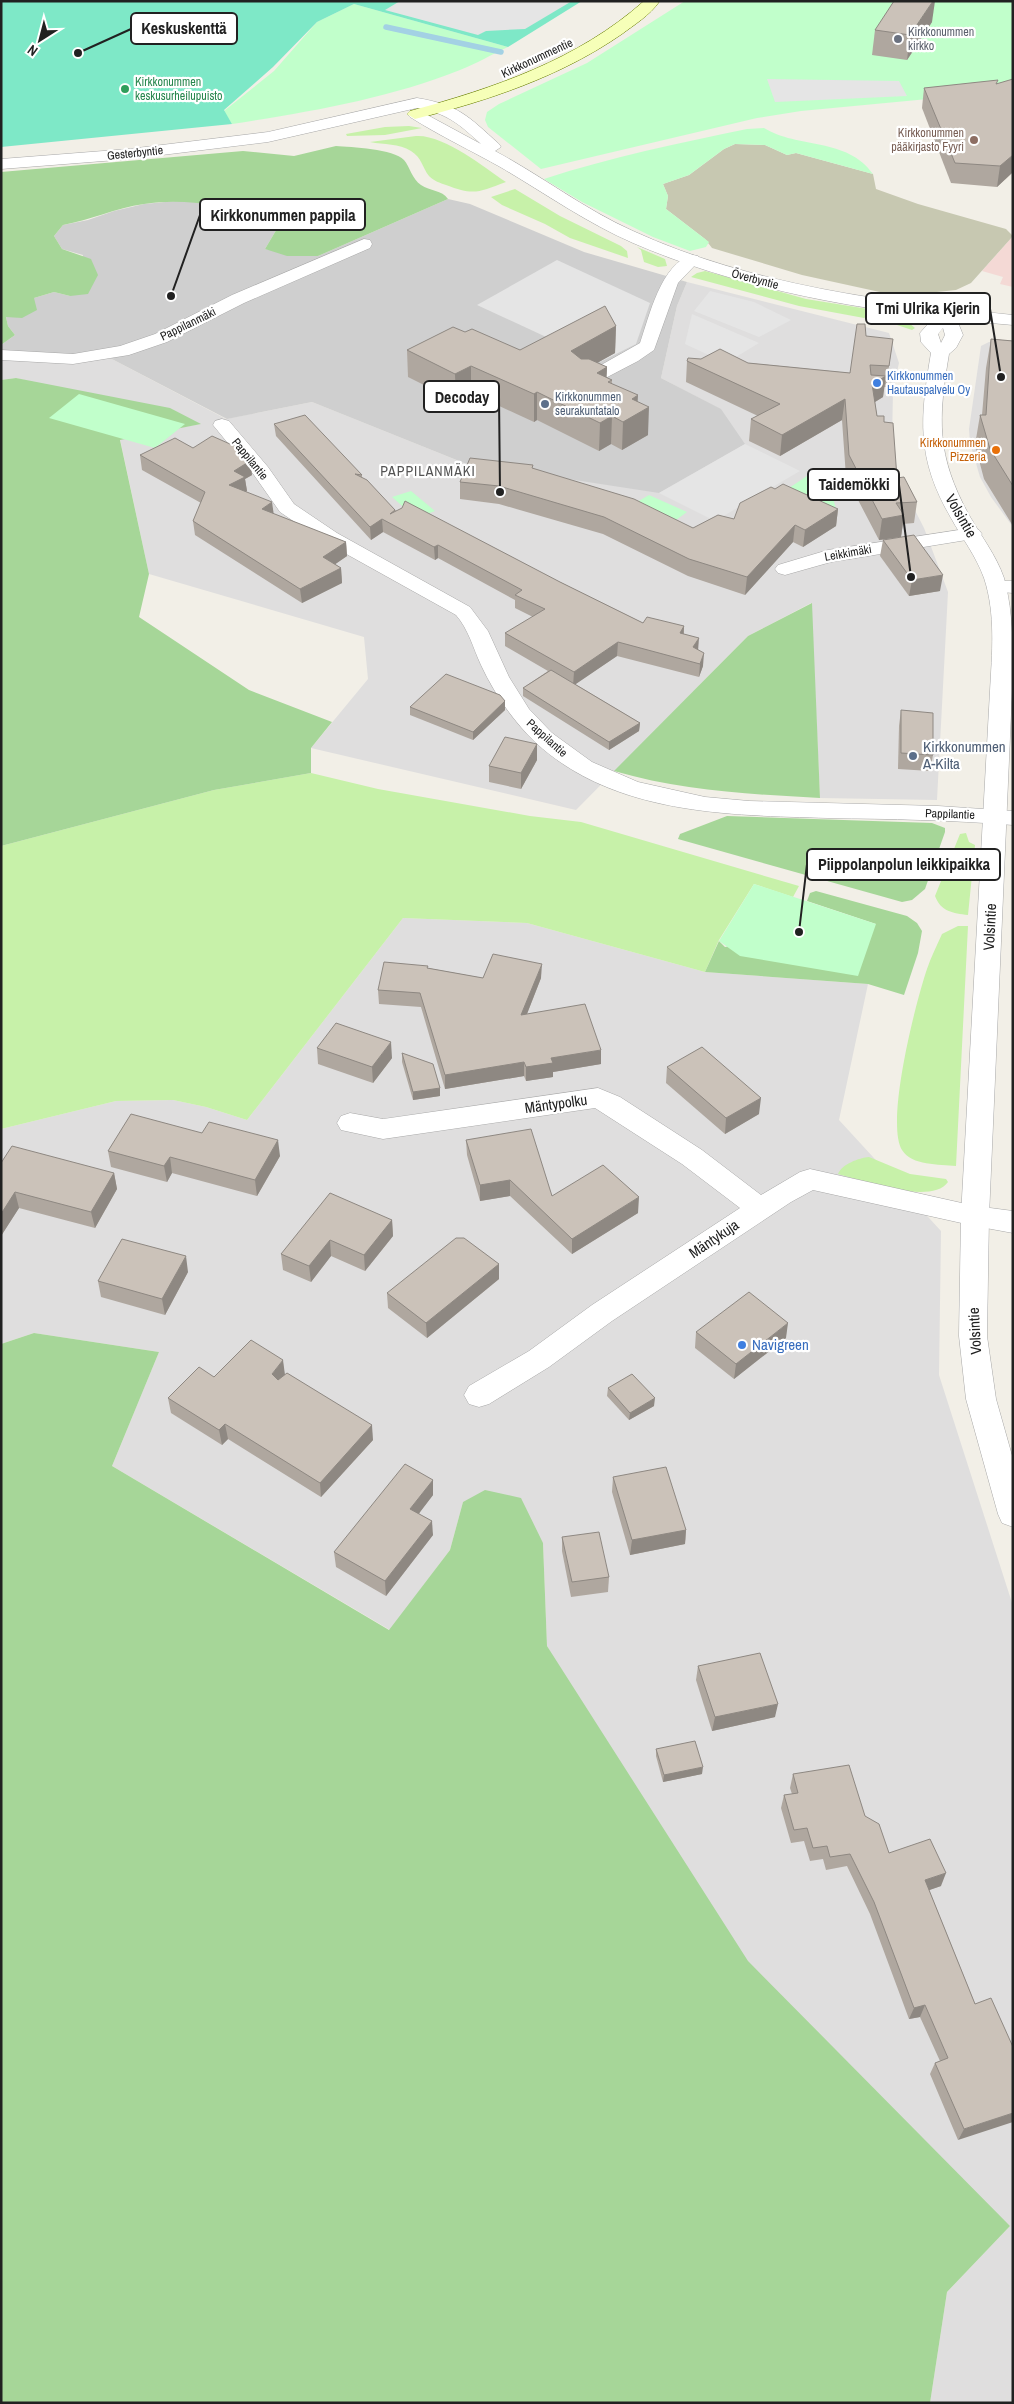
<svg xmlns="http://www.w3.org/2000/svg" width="1014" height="2404" viewBox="0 0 1014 2404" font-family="'Archivo Narrow',sans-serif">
	<rect width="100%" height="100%" fill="#f2efe7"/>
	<g fill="#dfdede">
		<polygon points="687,282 889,333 899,363 893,390 892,443 896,473 924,528 948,592 937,800 820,798 811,603 748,636 576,810 311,748 368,679 364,637 149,574 120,439 200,424 16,378 1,380 1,350 108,357 226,419 312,402 464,463 720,409 661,378 677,306"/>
		<polygon points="989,342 1013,344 1013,527 991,497 980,477 970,443 969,429 981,346"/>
		<polygon points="403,918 527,923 705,972 868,984 839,1120 941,1231 939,1375 1013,1606 1013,2403 930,2403 947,2292 1010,2226 729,1979 547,1646 543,1543 463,1502 450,1550 390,1630 112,1466 159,1352 34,1333 1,1344 1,1129 116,1101 173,1100 206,1107 247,1120"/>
	</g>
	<polygon fill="#f4d9d5" points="1013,236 1013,287 1000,284 1003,277 982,271"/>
	<polygon fill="#cfcfcf" points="448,199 470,204 584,252 687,282 677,306 661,378 721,409 745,444 659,493 464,463 312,402 227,419 108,357 1,350 1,345 15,335 8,326 6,317 34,298 54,292 70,296 83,255 62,249 54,236 63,225 88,220 114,211 144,204 186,200 276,216 278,227 265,249 318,256"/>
	<polygon fill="#c7c8b1" points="735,144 765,145 787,155 796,153 873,174 876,189 918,204 1006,229 1013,236 971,283 956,290 898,296 802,275 712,248 705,239 666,209 668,196 663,184 689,175 724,149"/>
	<g fill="#c7f1a9">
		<polygon points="409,126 422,128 385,135 347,136 346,134 385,127"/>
		<path d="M416,136C443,134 484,167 506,182C479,192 474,196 446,185C440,183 434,181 429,176C422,167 422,158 411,151C399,143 384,145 370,142Z"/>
		<polygon points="515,189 560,216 621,246 627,251 628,258 570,238 545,224 502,205 491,197"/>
		<polygon points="637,247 665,259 667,266 658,267 644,262 641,250"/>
		<polygon points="705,271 806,299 868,309 871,315 864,318 799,306 691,277 697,273"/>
		<polygon points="887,313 903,318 915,328 912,330 891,323 884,316"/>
		<polygon points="311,773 378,789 530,816 581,822 799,886 793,897 754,884 719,940 705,972 527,923 403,918 247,1120 206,1107 173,1100 116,1101 1,1129 1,846 214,790"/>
		<path d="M966,833L969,842L975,845L968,915C953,913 941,912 935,896L960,834Z"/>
		<path d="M958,926H968L956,1166C939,1164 912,1166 902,1150C885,1122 916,1001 927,969C931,957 937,945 942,934Z"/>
		<path d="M869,1157L910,1174L946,1179L948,1182C931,1206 861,1180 838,1174C842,1164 859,1158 869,1157Z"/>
	</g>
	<g fill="#a6d698">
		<path d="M336,146C351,147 394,149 404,160C410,167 412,179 421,185C430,191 442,190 448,199L318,256H287L265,249L278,227L276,216C232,208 189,197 144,204C116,208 90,220 63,225L54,236L62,249L91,259L98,275L88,294L70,296L54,292L34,298L37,310L22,318L6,317L8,326L15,335L1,345V172L243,151L294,156Z"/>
		<polygon points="16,378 170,408 201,424 120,440 149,574 139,617 249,690 332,722 311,748 311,773 214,790 1,846 1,380"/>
		<path d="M812,603L820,798C749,794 683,791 614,771L748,636Z"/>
		<polygon points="727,816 932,823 945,828 945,832 925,889 912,900 902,902 678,839 680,834"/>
		<polygon points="816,891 907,916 917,923 922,931 918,953 904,995 868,984 705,972 719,941 725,947 876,924 807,901 810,893"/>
		<polygon points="34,1333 159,1352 112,1466 389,1630 450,1550 463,1502 485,1490 521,1498 543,1543 547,1646 748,1961 1010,2226 947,2292 930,2403 1,2403 1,1344"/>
	</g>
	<g fill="#c1ffcb">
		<polygon points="685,1 1013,1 1013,85 928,99 801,111 757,118 541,169 488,127 485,120 487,112 499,104 587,63"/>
		<path d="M354,4L508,47C492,54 476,64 460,70C387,99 309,112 232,124L224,111L274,71L317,22Z"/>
		<path d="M764,128C798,149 847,137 873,174L796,153L787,155L765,145L735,144L724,149L689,175L663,184L668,196L666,209L709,242L706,247L690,251L653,237L582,202L544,179C611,157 679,143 747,129Z"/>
		<polygon points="79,394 185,424 155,448 49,418"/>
		<polygon points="810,474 829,484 836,509 789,488"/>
		<polygon points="411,491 435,511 416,518 392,497"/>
		<polygon points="649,495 687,512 676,520 637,502"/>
		<polygon points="754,884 876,924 858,976 740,956 719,941"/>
	</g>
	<polygon fill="#7ee8c7" points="1,1 582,1 508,47 354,4 317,22 273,67 224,110 232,124 1,147"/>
	<g fill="#e5e5e5">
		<polygon points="400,1 572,1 525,29 486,31 478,35 385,10"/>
		<polygon points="767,79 899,81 907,96 775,102"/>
		<polygon points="557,260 650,303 636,344 600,362 477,305"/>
		<polygon points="710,291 754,302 791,320 759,337 694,311"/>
		<polygon points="692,314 759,343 726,363 685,344"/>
		<polygon points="745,444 800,471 715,521 659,493"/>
	</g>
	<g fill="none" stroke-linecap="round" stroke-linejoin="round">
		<polyline stroke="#a3d1e4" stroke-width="5.5" points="386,27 501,52"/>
		<defs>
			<g id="minor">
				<polygon points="364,239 370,240 372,244 370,248 244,303 167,342 129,355 73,364 1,360 1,350 73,354 120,346 155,334 232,295"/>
				<path d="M692,255L698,256L700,260L678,283L654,350L638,361L592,385H580L577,381L580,377L640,343C649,317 661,263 692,255Z"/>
				<path d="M222,419L229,421L268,467L294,504L337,533L470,607L488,631L509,677L529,709L552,733L592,762L638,782L705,797L749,801L938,806L1013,811V825C951,820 890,819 828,818C728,815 614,815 535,742C513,721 494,693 481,665C473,648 469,630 456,615L323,541L280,512L254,475L213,425L215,421Z"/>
				<polygon points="972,528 979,530 982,534 979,538 831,562 785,575 778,573 775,569 778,565 828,550"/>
				<polygon points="997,581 1013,581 1013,593 990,591 987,587 990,583"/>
				<polygon points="598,1088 620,1097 702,1150 761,1195 800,1172 810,1169 975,1206 1013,1211 1013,1233 975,1226 813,1190 791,1202 612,1321 549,1367 489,1404 479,1407 469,1404 464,1395 469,1386 529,1351 592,1305 740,1208 682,1164 595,1108 383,1139 341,1130 337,1123 341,1116 350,1113 383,1119"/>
			</g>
			<path id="tertiary" d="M417,98C459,105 468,116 499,144L501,147L495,151C542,176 584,209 633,231C751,285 884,302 1013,315V325L957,320L963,335L956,348L949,354C938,419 936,455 969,515C981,536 996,555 1004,578C1014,614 1013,654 1012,691L989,1216L987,1336L996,1399L1013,1459V1527L1002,1523L998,1514L966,1399L959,1336L961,1216L990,691C992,654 996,614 984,578C976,556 962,538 951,518C916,458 920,418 931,353L921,342L920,333L934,317C832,305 728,284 633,243C587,223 546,194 502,168C472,151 440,136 410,117L407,114L410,111H420L481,144C459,124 447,113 417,108L268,142L129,159L1,169V159L129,149L268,132ZM943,328L945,335L941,343L938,334Z"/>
			<path id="secondary" d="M644,1L659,2C650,15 634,25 622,34C560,77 487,101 415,119L407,114L410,111C494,88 578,60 644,1Z"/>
		</defs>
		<use href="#minor" stroke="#a8a8a8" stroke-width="1"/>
		<use href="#tertiary" stroke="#a8a8a8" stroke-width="1"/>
		<use href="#secondary" stroke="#698000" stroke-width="1"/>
		<use href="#minor" fill="#fff" fill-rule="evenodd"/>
		<use href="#tertiary" fill="#fff" fill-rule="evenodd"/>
		<use href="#secondary" fill="#f6ffb8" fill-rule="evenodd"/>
	</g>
	<g fill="#afa79f">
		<polygon points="932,22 907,60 872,55 875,30"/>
		<polygon points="997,84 1013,172 997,187 951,183 922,108 924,88"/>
		<polygon points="616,326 615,353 597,363 607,367 606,377 612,380 612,384 637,401 648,435 622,450 611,444 599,451 537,420 534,422 471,393 456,401 408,377 407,350 465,332 520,350"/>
		<polygon points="893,339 886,387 884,387 883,397 875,402 877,416 884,422 897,478 917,502 914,523 903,524 901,537 879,540 846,477 842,420 780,456 749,441 751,419 758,416 686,382 687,361 748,363 850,373"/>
		<polygon points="991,339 1013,341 1013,526 984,479 975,445 980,415 982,415 986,368"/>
		<polygon points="274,424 362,475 362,478 395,510 560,582 643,623 684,626 684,634 698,649 703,666 699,677 617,656 575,684 640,723 639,731 609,750 523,696 523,688 548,671 505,646 505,633 533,617 515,608 515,600 438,558 435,560 383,532 371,540 276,436"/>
		<polygon points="193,448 250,461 252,475 245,479 247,491 246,492 273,514 346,542 347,556 335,564 341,568 342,583 302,603 195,535 193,521 201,503 142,470 140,455"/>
		<polygon points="533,469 693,528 734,519 838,509 836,526 803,547 793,542 745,595 688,576 603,534 499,504 460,499 460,482"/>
		<polygon points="883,540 940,591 909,596 880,556"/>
		<polygon points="505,701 505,710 473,740 410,715 410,707"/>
		<polygon points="901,710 933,755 930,771 898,769 899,726"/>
		<polygon points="537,744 537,760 521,789 489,782 489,766"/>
		<polygon points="428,968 483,978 541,978 527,1014 601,1064 553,1072 553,1077 526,1081 524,1076 445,1089 421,1007 379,1004 378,990"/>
		<polygon points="317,1048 392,1058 373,1083 318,1064"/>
		<polygon points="402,1053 440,1088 440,1096 413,1100 402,1062"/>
		<polygon points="667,1067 759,1114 725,1134 666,1083"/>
		<polygon points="466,1140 552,1196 638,1213 572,1254 510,1196 480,1201 467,1155"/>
		<polygon points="108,1151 280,1156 257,1196 172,1173 167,1182 111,1167"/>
		<polygon points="1,1163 114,1173 117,1189 95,1228 19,1208 1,1236"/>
		<polygon points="392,1220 393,1236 365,1271 331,1256 311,1282 283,1270 281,1254"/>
		<polygon points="499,1264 499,1279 427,1338 388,1308 387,1293"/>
		<polygon points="188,1272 165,1315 101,1297 98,1281"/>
		<polygon points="696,1332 786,1338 734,1379 695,1348"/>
		<polygon points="285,1375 373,1440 321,1497 228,1439 222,1445 171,1413 168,1398 214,1377"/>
		<polygon points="608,1388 654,1406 629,1420 607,1396"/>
		<polygon points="613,1477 686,1530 685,1544 630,1555 612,1492"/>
		<polygon points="433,1480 433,1495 419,1513 433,1535 386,1596 336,1567 334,1552"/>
		<polygon points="562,1537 609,1577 608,1592 571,1597 562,1551"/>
		<polygon points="698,1666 775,1717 712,1731 696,1680"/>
		<polygon points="656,1749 702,1774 663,1782 656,1756"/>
		<polygon points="793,1774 865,1816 889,1853 941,1886 929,1890 975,2004 1013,2047 958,2140 930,2074 935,2063 940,2061 920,2017 909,2019 870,1914 847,1866 826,1870 823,1859 810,1861 804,1841 791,1843 781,1808 784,1795 792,1794 790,1788"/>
	</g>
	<g fill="#8e8882">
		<polygon points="933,1 935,1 932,22 907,60 910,35"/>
		<polygon points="1013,155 1013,172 997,187 1000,166"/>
		<polygon points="616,326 615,353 570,378 571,351"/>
		<polygon points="471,366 471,393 456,401 455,374"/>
		<polygon points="607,367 606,395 597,373"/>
		<polygon points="886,376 883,397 870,405 872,384"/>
		<polygon points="537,392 537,420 534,422 534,394"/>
		<polygon points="638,395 637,414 649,407 648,435 622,450 623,422 632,399"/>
		<polygon points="845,399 842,420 780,456 782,435"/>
		<polygon points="612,416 611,444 599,451 600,423"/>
		<polygon points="250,461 252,475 245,479 247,491 231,499 229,485 234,471"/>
		<polygon points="272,502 274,516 262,509"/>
		<polygon points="838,509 836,526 803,547 805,530"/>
		<polygon points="904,515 901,537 879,540 882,519"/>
		<polygon points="382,519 383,532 371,540 370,527"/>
		<polygon points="795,525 793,542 745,595 747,577"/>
		<polygon points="346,542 347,556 324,572 323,557"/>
		<polygon points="438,545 438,558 435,560 434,547"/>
		<polygon points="341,568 342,583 302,603 300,589"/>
		<polygon points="943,575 940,591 909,596 912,580"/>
		<polygon points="684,626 683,640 680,633"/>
		<polygon points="699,638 698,651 693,647"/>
		<polygon points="618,642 617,656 573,686 574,672"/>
		<polygon points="704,653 703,666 699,677 700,664"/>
		<polygon points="505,701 505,710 473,740 473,732"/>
		<polygon points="640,723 639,731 609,750 609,742"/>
		<polygon points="537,744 537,760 521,789 521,773"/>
		<polygon points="542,964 541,978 521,1029 521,1015"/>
		<polygon points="391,1042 392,1058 373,1083 372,1067"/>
		<polygon points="601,1050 601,1064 553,1072 553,1077 526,1081 526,1067 551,1058"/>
		<polygon points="524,1062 524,1076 445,1089 445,1075"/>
		<polygon points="440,1088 440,1096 413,1100 413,1092"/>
		<polygon points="761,1098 759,1114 725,1134 726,1118"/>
		<polygon points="278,1140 280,1156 257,1196 255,1180"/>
		<polygon points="170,1157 172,1173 167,1182 164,1166"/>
		<polygon points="114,1173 117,1189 95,1228 91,1212"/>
		<polygon points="510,1180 510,1196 480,1201 480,1185"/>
		<polygon points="15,1192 19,1208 1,1236 1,1214"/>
		<polygon points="639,1197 638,1213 572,1254 572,1239"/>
		<polygon points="392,1220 393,1236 365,1271 364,1255"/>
		<polygon points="330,1240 331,1256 311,1282 309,1266"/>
		<polygon points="186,1256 188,1272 165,1315 162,1299"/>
		<polygon points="499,1264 499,1279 427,1338 426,1323"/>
		<polygon points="788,1323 786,1338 734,1379 736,1364"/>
		<polygon points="283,1360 285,1375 274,1390 272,1374"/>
		<polygon points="655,1398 654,1406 629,1420 630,1413"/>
		<polygon points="225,1424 228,1439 222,1445 219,1430"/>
		<polygon points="372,1425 373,1440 321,1497 320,1483"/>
		<polygon points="433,1480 433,1495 411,1524 410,1509"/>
		<polygon points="432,1521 433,1535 386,1596 385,1581"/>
		<polygon points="686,1530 685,1544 630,1555 632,1540"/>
		<polygon points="778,1704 775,1717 712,1731 715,1717"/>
		<polygon points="703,1767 702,1774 663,1782 664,1775"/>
		<polygon points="946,1873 941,1886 921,1893 925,1880"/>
		<polygon points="925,2005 920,2017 909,2019 914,2008"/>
		<polygon points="1013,2113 1013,2122 958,2140 964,2129"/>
	</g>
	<g fill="#cbc2b9" stroke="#8e8882">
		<polygon points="894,1 933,1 910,35 875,30"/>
		<polygon points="1013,79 1013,155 1000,166 955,163 924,88 998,80 996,84"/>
		<polygon points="605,306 616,326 571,351 581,359 589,359 607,367 597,373 612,380 608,382 638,395 632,399 649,407 623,422 612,416 600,423 537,392 534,394 471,366 455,374 407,350 453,327 465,332 472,329 520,350"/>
		<polygon points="857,324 865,324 866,336 893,339 889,366 870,365 871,375 886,376 872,384 877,416 884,416 884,422 893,423 897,478 904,477 917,502 896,503 904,515 882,519 849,455 845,399 782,435 751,419 780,404 687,361 688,358 701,359 720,349 748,363 850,373"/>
		<polygon points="991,339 1013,341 1013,486 990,449 980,415 986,415"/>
		<polygon points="305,415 362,475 355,474 367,480 395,510 390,514 402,508 405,501 560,582 643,623 647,617 684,626 680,633 699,638 693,647 704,653 700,664 618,642 574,672 505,633 545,609 515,595 522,590 438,545 434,547 382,519 370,527 274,424"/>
		<polygon points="212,436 239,448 250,461 234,471 245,477 229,485 272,502 262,509 346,542 323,557 341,568 300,589 193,521 205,492 140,455 175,438 193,448"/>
		<polygon points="470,458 533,465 532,468 634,499 693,528 718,515 734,519 740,503 771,487 775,489 783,484 838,509 805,530 795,525 747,577 689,559 604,517 499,486 460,482"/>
		<polygon points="914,535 943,575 912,580 883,540"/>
		<polygon points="551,670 640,723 609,742 523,688"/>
		<polygon points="446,674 500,695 505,701 473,732 410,707"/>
		<polygon points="901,710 933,713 933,755 901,753"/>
		<polygon points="505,737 537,744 521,773 489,766"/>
		<polygon points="493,954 542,964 521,1015 585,1004 601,1050 551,1058 553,1063 526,1067 524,1062 445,1075 420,993 378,990 384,962 428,966 427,968 483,978"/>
		<polygon points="336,1023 391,1042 372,1067 317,1048"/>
		<polygon points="702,1047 761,1098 726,1118 667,1067"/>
		<polygon points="402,1053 433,1064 440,1088 413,1092"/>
		<polygon points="131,1114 202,1133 209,1122 278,1140 255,1180 170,1157 164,1166 108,1151"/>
		<polygon points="531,1129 552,1196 603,1165 639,1197 572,1239 510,1180 480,1185 466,1140"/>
		<polygon points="12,1146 114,1173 91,1212 15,1192 1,1214 1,1163"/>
		<polygon points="330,1193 392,1220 364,1255 330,1240 309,1266 281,1254"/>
		<polygon points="456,1238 464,1238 499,1264 426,1323 387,1293"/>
		<polygon points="122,1239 186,1256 162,1299 98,1281"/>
		<polygon points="749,1292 788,1323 736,1364 696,1332"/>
		<polygon points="251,1340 283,1360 272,1374 278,1380 287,1373 372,1425 320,1483 225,1424 219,1430 168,1398 199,1367 214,1377"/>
		<polygon points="632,1374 655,1398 630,1413 608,1388"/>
		<polygon points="405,1464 433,1480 410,1509 432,1521 385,1581 334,1552"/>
		<polygon points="666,1467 686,1530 632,1540 613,1477"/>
		<polygon points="599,1532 609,1577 572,1582 562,1537"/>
		<polygon points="760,1653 778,1704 715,1717 698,1666"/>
		<polygon points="695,1741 703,1767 664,1775 656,1749"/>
		<polygon points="849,1765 865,1816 879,1824 889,1853 930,1839 946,1873 925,1880 975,2004 991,1998 1013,2047 1013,2113 964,2129 935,2063 948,2058 925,2005 914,2008 874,1902 850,1854 830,1857 827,1846 813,1848 807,1828 794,1830 784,1795 798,1793 793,1774"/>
	</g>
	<circle fill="#6b7280" stroke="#fff" stroke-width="2" cx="898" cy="39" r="5"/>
	<circle fill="#2e9e5b" stroke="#fff" stroke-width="2" cx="125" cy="89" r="5"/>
	<circle fill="#8d6e63" stroke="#fff" stroke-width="2" cx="974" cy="140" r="5"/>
	<g fill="#3f7fe0" stroke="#fff" stroke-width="2">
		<circle cx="877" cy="383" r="5"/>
		<circle cx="742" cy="1345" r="5"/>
	</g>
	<g fill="#5c6f8a" stroke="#fff" stroke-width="2">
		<circle cx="545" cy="404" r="5"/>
		<circle cx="913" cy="756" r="5"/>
	</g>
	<circle fill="#e8710a" stroke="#fff" stroke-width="2" cx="996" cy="450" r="5"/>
	<g text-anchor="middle" stroke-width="4.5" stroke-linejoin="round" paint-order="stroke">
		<g font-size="12" fill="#5b616d" stroke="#fff" text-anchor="start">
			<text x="908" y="36">Kirkkonummen<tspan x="908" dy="14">kirkko</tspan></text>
		</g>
		<g font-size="12" fill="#212121" stroke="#fff">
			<text transform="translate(537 58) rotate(-25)" y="4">Kirkkonummentie</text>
			<text transform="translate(135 153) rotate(-6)" y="4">Gesterbyntie</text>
			<text transform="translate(755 279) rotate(15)" y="4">Överbyntie</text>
			<text transform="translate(188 324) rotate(-26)" y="4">Pappilanmäki</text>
			<text transform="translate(250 459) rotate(51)" y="4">Pappilantie</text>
			<text transform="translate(848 553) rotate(-10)" y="4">Leikkimäki</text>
			<text transform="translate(547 738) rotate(42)" y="4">Pappilantie</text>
			<text transform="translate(950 814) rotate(2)" y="4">Pappilantie</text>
		</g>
		<g font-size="12" fill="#27864d" stroke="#fff" text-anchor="start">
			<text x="135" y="86">Kirkkonummen<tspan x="135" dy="14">keskusurheilupuisto</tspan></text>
		</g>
		<g font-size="12" fill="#785e54" stroke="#fff" text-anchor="end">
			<text x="964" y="137">Kirkkonummen<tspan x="964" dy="14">pääkirjasto Fyyri</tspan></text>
		</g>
		<g font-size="12" fill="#366cbe" stroke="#fff" text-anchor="start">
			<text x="887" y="380">Kirkkonummen<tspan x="887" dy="14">Hautauspalvelu Oy</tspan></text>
		</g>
		<g font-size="12" fill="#4e5e75" stroke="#fff" text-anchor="start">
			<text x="555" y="401">Kirkkonummen<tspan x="555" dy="14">seurakuntatalo</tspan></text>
		</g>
		<g font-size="12" fill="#c56008" stroke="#fff" text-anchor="end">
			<text x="986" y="447">Kirkkonummen<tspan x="986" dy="14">Pizzeria</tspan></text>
		</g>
		<g font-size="14" letter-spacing="1" fill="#545454" stroke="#fff">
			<text x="428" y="476">PAPPILANMÄKI</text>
		</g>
		<g font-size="15" fill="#212121" stroke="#fff">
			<text transform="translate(961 516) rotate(60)" y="5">Volsintie</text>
			<text transform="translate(990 927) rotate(-87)" y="5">Volsintie</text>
			<text transform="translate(556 1104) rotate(-8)" y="5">Mäntypolku</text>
			<text transform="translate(714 1239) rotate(-34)" y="5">Mäntykuja</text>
			<text transform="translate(975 1331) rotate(-93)" y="5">Volsintie</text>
		</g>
		<g font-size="15" fill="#4e5e75" stroke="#fff" text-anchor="start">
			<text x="923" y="752">Kirkkonummen<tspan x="923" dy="17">A-Kilta</tspan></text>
		</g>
		<g font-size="15" fill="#366cbe" stroke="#fff" text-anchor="start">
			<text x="752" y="1350">Navigreen</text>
		</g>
	</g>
	<path fill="none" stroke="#212121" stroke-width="2" d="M78 53L131 29M171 296L200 215M1001 377L990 309M500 492L499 397M911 577L899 485M799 932L807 864"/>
	<g fill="#212121" stroke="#fff" stroke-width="2">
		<circle cx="78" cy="53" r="5"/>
		<circle cx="171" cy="296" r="5"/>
		<circle cx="1001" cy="377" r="5"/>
		<circle cx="500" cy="492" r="5"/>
		<circle cx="911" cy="577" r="5"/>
		<circle cx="799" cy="932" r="5"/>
	</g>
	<g fill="#fff" stroke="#212121" stroke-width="2">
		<rect x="131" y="13" width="106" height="31" rx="5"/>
		<rect x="200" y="199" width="165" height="31" rx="5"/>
		<rect x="866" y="293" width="124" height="31" rx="5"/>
		<rect x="424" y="381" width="75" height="31" rx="5"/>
		<rect x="808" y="469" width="91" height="31" rx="5"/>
		<rect x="807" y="849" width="193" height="31" rx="5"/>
	</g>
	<g font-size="16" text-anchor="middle" font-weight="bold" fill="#212121">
		<text x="184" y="34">Keskuskenttä</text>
		<text x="283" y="221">Kirkkonummen pappila</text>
		<text x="928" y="314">Tmi Ulrika Kjerin</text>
		<text x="462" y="403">Decoday</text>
		<text x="854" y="490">Taidemökki</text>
		<text x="904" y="870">Piippolanpolun leikkipaikka</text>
	</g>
	<rect width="1014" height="2404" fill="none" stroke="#212121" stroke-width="5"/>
	<g transform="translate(40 40) rotate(216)" stroke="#ffffff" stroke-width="4" paint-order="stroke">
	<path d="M0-4L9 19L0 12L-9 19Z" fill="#212121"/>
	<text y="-8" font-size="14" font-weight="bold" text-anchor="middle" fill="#212121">N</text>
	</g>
</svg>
